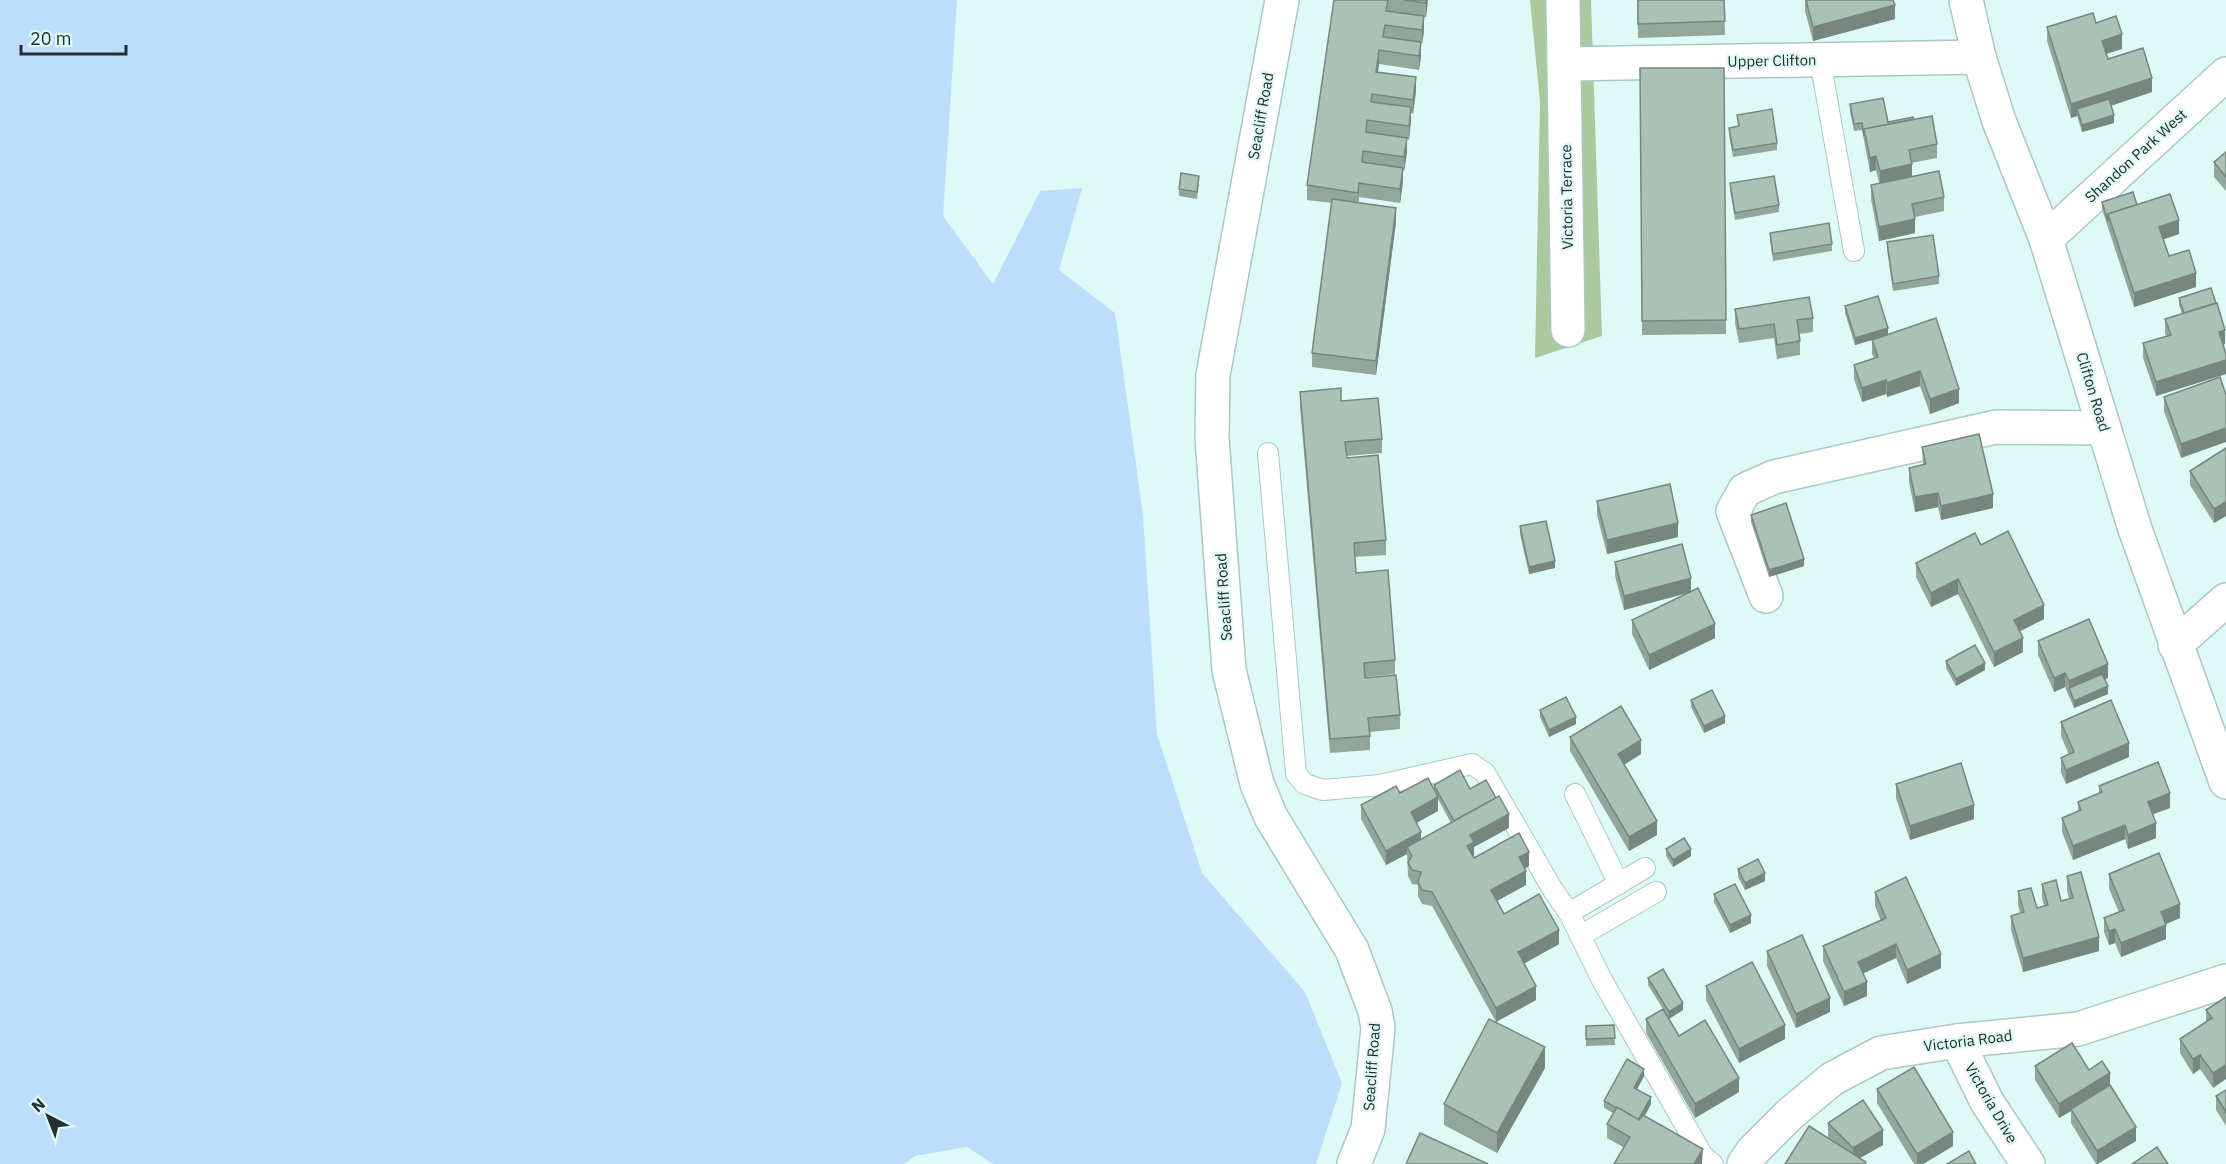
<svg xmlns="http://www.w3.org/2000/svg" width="2226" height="1164" viewBox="0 0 2226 1164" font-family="'IBM Plex Sans',sans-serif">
	<rect width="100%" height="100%" fill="#ddfaf7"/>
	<polygon fill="#aac99d" points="1530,0 1591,0 1602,336 1535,358 1540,102"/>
	<polygon fill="#bcdefc" points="0,0 957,0 943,216 993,284 1040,191 1082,188 1059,270 1115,313 1143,515 1157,734 1202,873 1305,992 1342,1083 1316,1164 993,1164 967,1147 915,1156 904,1164 0,1164"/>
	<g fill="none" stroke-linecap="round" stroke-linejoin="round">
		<defs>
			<g id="lane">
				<polyline points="1820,60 1854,251"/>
				<polyline points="1268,453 1296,774 1305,784 1323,790 1380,785 1472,764 1485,773 1553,890 1569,913 1602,980 1703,1156 1713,1164"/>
				<polyline points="1575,794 1619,884"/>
				<polyline points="1569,913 1645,868"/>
				<polyline points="1580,936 1656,892"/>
			</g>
			<g id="street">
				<polyline points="1563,0 1568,330"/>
				<polyline points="1966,0 1979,57 1999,121 2046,239 2135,529 2226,782"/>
				<polyline points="1565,64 1979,57"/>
				<polyline points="2046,239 2226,74"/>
				<polyline points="1766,596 1733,511 1745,490 1774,477 1996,427 2104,428"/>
				<polyline points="2175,645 2226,600"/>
				<polyline points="1957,1041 1987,1102 2028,1164"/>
				<polyline points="1744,1164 1753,1151 1790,1114 1832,1079 1881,1053 1957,1041 2078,1029 2226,981"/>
			</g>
			<polyline id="secondary" points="1282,0 1213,375 1212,438 1229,670 1257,784 1271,817 1352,950 1375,1011 1378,1028 1368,1129 1354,1164"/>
		</defs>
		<use href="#lane" stroke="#acc8c6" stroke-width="22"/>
		<use href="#street" stroke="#acc8c6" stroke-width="36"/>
		<use href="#secondary" stroke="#acc8c6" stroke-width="36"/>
		<use href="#lane" stroke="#fff" stroke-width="20"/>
		<use href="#street" stroke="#fff" stroke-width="33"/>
		<use href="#secondary" stroke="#fff" stroke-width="33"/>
	</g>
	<g fill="#92a69c" fill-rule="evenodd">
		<polygon points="1334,0 1428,0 1426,17 1424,17 1424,31 1422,44 1421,44 1421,56 1419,70 1379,64 1378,72 1416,91 1413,114 1411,113 1409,140 1407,139 1407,152 1404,171 1403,170 1403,182 1400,203 1359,197 1359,203 1396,222 1376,375 1312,367 1312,353 1332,203 1307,200 1307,185"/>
		<polygon points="1637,0 1724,0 1725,35 1638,38"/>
		<polygon points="1805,0 1893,0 1895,19 1813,41 1805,11"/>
		<polygon points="2096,23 2122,49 2106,54 2108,59 2152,92 2111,106 2114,123 2082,132 2077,116 2071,118 2047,41 2047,27"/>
		<polygon points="1640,68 1724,68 1726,334 1642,335"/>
		<polygon points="1850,104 1888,122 1914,119 1937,144 1937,158 1911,163 1912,177 1944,197 1944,211 1915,217 1915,233 1879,241 1871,199 1871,185 1879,183 1876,170 1870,172 1862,130 1854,131 1850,111"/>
		<polygon points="1737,115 1777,143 1777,150 1733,157 1729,135 1729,128 1738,127"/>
		<polygon points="2226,152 2226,191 2214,177 2214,162"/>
		<polygon points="1730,183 1779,205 1779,212 1735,220 1730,190"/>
		<polygon points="1199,184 1197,199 1179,196 1179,189"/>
		<polygon points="2102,202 2137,205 2179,234 2163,239 2169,256 2196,287 2134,307 2102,209"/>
		<polygon points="1770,233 1832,244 1832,251 1773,261 1770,240"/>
		<polygon points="1887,242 1939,276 1939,284 1893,291 1887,249"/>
		<polygon points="2179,298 2225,344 2223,345 2226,354 2226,374 2156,396 2143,358 2143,343 2166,336 2165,333 2165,319 2182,314 2179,305"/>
		<polygon points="1845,306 1888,334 1959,403 1930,414 1920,386 1887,397 1886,394 1862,402 1854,379 1854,365 1874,358 1872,354 1872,340 1855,345 1845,313"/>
		<polygon points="1735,309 1813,318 1813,332 1799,334 1800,341 1800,355 1777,359 1774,338 1739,343 1735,323"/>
		<polygon points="2220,377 2181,458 2164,411 2164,397"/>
		<polygon points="1300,392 1341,401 1382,439 1382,453 1346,456 1386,540 1386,555 1355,557 1356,573 1395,660 1395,674 1365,677 1365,678 1400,715 1400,729 1370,732 1370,750 1330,753 1300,406"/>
		<polygon points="1922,447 1993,508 1941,520 1938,507 1915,512 1909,482 1909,468 1923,465"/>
		<polygon points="2226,448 2226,516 2214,523 2190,485 2190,471"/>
		<polygon points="1597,501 1678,537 1607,554 1597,515"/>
		<polygon points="1751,515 1804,566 1769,577 1751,522"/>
		<polygon points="1520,526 1555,568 1529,574 1520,534"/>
		<polygon points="1981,545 2044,619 2019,632 2023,652 1994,667 1958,594 1931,607 1916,577 1916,563"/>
		<polygon points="1615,562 1691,592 1715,638 1649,670 1632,634 1632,620 1687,593 1624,610 1615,576"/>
		<polygon points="2038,641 2108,678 2105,680 2108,694 2074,708 2065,687 2054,692 2038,655"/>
		<polygon points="1946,661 1985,670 1956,686 1946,668"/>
		<polygon points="1691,700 1725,723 1704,733 1691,707"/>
		<polygon points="1540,710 1576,724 1549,737 1540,717"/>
		<polygon points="2061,722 2129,757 2066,784 2061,773 2061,758 2069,755 2061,736"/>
		<polygon points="1570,737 1641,754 1624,765 1657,835 1629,851 1570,751"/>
		<polygon points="1896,784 1974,819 1910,840 1896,798"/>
		<path d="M1434,785L1470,789L1509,828L1474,847V857H1473L1529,866L1525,868L1526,885L1497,901L1504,914L1559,944L1524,963L1536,1000L1496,1022L1432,906L1422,904L1418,896V885L1412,884L1408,876L1407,854L1386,865L1361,819V805L1400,793L1434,790ZM1438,799L1451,823L1421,839L1416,823L1438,811Z"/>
		<polygon points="2099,786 2170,808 2153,814 2156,838 2128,849 2125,839 2073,860 2062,832 2062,818 2078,812 2078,802 2099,794"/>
		<polygon points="1666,849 1691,856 1673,867 1666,856"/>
		<polygon points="1738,869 1765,881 1745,890 1738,877"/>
		<polygon points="2109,874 2180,918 2166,924 2166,939 2121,957 2115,943 2109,945 2104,932 2104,918 2119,912 2109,889"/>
		<polygon points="2067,876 2099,951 2023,972 2011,930 2011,916 2020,913 2018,905 2018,891 2037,908 2044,906 2042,898 2042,884 2061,901 2069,899 2067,890"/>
		<polygon points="1875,892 1941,968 1907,984 1896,958 1863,973 1867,996 1844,1006 1823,961 1823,946 1881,921 1875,906"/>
		<polygon points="1714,894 1751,923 1730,933 1714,902"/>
		<polygon points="1767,951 1830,1012 1796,1028 1767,966"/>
		<polygon points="1648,978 1683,1010 1669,1018 1679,1036 1739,1092 1695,1118 1646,1033 1646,1019 1663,1009 1648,985"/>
		<polygon points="1706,986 1785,1039 1739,1063 1706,1000"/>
		<polygon points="2226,997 2213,1088 2200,1069 2193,1074 2180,1053 2180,1039 2206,1022 2206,1010"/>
		<polygon points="1614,1025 1615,1045 1586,1046 1586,1026"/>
		<polygon points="2035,1066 2089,1070 2110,1085 2136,1141 2098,1164 2096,1164 2071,1123 2071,1111 2059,1118 2035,1080"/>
		<polygon points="1545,1068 1497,1153 1444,1125 1444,1104"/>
		<polygon points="1644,1076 1637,1089 1651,1104 1645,1116 1703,1163 1623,1147 1607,1138 1607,1124 1613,1113 1604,1108 1604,1101"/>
		<polygon points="1877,1089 1953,1146 1923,1164 1914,1164 1877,1103"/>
		<polygon points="2226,1090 2226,1126 2216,1110 2216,1096"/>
		<polygon points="1828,1123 1883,1145 1860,1158 1866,1164 1828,1137"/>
	</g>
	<g fill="#77877f">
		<polygon points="1426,0 1428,0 1426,17"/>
		<polygon points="1895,5 1895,19 1813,41 1813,27"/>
		<polygon points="1424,16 1424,31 1422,44 1422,30"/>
		<polygon points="2122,34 2122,49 2102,55 2102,41"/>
		<polygon points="1421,42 1421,56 1419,70 1419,56"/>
		<polygon points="1379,50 1379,64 1376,86 1376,72"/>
		<polygon points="1416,77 1416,91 1413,114 1413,100"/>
		<polygon points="2152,78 2152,92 2079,116 2077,109 2077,116 2071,118 2071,104"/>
		<polygon points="1411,107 1411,121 1409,140 1409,126"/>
		<polygon points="2114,115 2114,123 2082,132 2082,125"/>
		<polygon points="1407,138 1407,152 1404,171 1404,157"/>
		<polygon points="1876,156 1876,170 1870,172 1870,158"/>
		<polygon points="1912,164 1912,178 1880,185 1880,171"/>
		<polygon points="1403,168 1403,182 1400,203 1400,189"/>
		<polygon points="1396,208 1396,222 1376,375 1376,361"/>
		<polygon points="1915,219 1915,233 1879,241 1879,227"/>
		<polygon points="2179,220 2179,234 2159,241 2159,227"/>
		<polygon points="2196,273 2196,287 2134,307 2134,293"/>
		<polygon points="1888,328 1888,335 1855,345 1855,338"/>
		<polygon points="2225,330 2225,344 2219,346 2219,332"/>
		<polygon points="2226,360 2226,374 2156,396 2156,382"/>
		<polygon points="1920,371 1920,386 1887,397 1887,383"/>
		<polygon points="1886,380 1886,394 1862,402 1862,388"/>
		<polygon points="1959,389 1959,403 1930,414 1930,399"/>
		<polygon points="2226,428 2226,442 2181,458 2181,444"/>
		<polygon points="1938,493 1938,507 1915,512 1915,497"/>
		<polygon points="1993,494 1993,508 1941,520 1941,506"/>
		<polygon points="2226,502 2226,516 2214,523 2214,509"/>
		<polygon points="1678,523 1678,537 1607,554 1607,540"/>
		<polygon points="1804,559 1804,566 1769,577 1769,570"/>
		<polygon points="1555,561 1555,568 1529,574 1529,567"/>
		<polygon points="1691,578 1691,592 1624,610 1624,596"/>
		<polygon points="1958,579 1958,594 1931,607 1931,593"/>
		<polygon points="2044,605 2044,619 2014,634 2014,620"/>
		<polygon points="1715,624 1715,638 1649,670 1649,655"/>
		<polygon points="2023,638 2023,652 1994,667 1994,652"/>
		<polygon points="1985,663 1985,670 1956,686 1956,679"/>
		<polygon points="2108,664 2108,678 2072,694 2069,688 2069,681"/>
		<polygon points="2065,673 2065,687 2054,692 2054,678"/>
		<polygon points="2108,686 2108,694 2074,708 2074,701"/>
		<polygon points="1725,716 1725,723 1704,733 1704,726"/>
		<polygon points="1576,717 1576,724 1549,737 1549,730"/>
		<polygon points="1641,740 1641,754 1618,768 1618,754"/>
		<polygon points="2129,743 2129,757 2066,784 2066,770"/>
		<polygon points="2170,793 2170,808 2148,816 2148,802"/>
		<polygon points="1438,797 1438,811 1411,826 1411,812"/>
		<polygon points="1974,805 1974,819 1910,840 1910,826"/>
		<polygon points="1509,814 1509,828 1474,847 1474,857 1467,860 1467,846 1470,835"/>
		<polygon points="1657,821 1657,835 1629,851 1629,837"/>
		<polygon points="2156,823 2156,838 2128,849 2128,835"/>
		<polygon points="2125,825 2125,839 2073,860 2073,846"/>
		<polygon points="1421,832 1421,846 1407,847 1407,854 1386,865 1386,851"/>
		<polygon points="1691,849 1691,856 1673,867 1673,860"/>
		<polygon points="1529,852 1529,866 1519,872 1519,857"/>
		<polygon points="1526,871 1526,885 1491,904 1491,890"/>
		<polygon points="1765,873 1765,881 1745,890 1745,883"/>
		<polygon points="2180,904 2180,918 2161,926 2161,912"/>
		<polygon points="1751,915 1751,923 1730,933 1730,925"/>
		<polygon points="2166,925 2166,939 2121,957 2121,943"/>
		<polygon points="2115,929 2115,943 2109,945 2109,931"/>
		<polygon points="1559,930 1559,944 1518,967 1518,952"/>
		<polygon points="2099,937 2099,951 2023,972 2023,958"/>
		<polygon points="1896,944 1896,958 1858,976 1858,962"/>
		<polygon points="1941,954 1941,968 1907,984 1907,970"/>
		<polygon points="1867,982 1867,996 1844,1006 1844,992"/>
		<polygon points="1536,986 1536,1000 1496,1022 1496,1008"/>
		<polygon points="1830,998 1830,1012 1796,1028 1796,1014"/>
		<polygon points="1683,1003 1683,1010 1669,1019 1669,1012"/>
		<polygon points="1785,1025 1785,1039 1739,1063 1739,1049"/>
		<polygon points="1545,1047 1545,1068 1497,1153 1497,1133"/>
		<polygon points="2200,1055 2200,1069 2193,1074 2193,1059"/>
		<polygon points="2226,1065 2226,1079 2213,1088 2213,1073"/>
		<polygon points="1644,1069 1644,1076 1634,1095 1634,1088"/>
		<polygon points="2110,1073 2110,1087 2071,1109 2071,1111 2059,1118 2059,1104"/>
		<polygon points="1739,1078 1739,1092 1695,1118 1695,1104"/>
		<polygon points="1651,1097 1651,1104 1638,1127 1638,1120"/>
		<polygon points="2136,1127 2136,1141 2097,1164 2097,1151"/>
		<polygon points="1883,1130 1883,1145 1853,1162 1853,1148"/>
		<polygon points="1953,1132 1953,1146 1923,1164 1917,1164 1917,1154"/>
		<polygon points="1703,1149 1702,1164 1694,1164"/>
	</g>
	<g fill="#aac1b5" stroke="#77877f" stroke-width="1.5">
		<polygon points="1334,0 1388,0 1386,11 1424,16 1422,30 1385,25 1383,37 1421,42 1419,56 1379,50 1376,72 1416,77 1413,100 1372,94 1371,102 1411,107 1409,126 1367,120 1366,132 1407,138 1404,157 1363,151 1362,162 1403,168 1400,189 1359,183 1358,193 1307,185"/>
		<polygon points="1404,0 1426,0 1426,3"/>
		<polygon points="1638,0 1724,0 1725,21 1638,24"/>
		<polygon points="1806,0 1893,0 1895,5 1813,27"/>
		<polygon points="2093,13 2096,23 2116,16 2122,34 2102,41 2108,59 2143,48 2152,78 2071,104 2047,27"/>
		<polygon points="1640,68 1724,68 1726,320 1642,321"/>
		<polygon points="1883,98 1888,122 1913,117 1914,119 1864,129 1864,136 1862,123 1854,124 1850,104"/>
		<polygon points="2109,99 2114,115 2082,125 2077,109"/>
		<polygon points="1772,109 1777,143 1733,150 1729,128 1739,126 1737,115"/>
		<polygon points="1932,116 1937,144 1909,150 1912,164 1880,171 1876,156 1870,158 1864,129"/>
		<polygon points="2226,152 2226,177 2214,162"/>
		<polygon points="1939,171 1944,197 1912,204 1915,219 1879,227 1871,185"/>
		<polygon points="1181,173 1199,176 1197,192 1179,189"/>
		<polygon points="1774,176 1779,205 1735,213 1730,183"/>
		<polygon points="2133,192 2137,205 2108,214 2108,221 2102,202"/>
		<polygon points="2170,194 2179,220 2159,227 2169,256 2189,250 2196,273 2134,293 2108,214"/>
		<polygon points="1332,199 1396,208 1376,361 1312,353"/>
		<polygon points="1829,223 1832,244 1773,254 1770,233"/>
		<polygon points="1933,235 1939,276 1893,284 1887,242"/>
		<polygon points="2211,288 2216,303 2184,313 2179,298"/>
		<polygon points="1878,296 1888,328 1855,338 1845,306"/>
		<polygon points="1809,297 1813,318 1797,320 1800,341 1777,345 1774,324 1739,329 1735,309"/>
		<polygon points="2217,303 2225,330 2219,332 2226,354 2226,360 2156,382 2143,343 2171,335 2165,319"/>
		<polygon points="1936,318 1959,389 1930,399 1920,371 1887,383 1886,380 1862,388 1854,365 1878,357 1872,340"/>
		<polygon points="2220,377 2226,395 2226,428 2181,444 2164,397"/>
		<polygon points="1341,388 1341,401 1378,398 1382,439 1345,442 1347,458 1378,455 1386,540 1354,543 1356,573 1388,570 1395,660 1364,663 1365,678 1396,675 1400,715 1368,718 1370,736 1330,739 1300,392"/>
		<polygon points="1979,434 1993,494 1941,506 1938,493 1915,497 1909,468 1926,464 1922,447"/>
		<polygon points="2226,448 2226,502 2214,509 2190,471"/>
		<polygon points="1670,484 1678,523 1607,540 1597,501"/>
		<polygon points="1786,503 1804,559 1769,570 1751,515"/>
		<polygon points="1546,521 1555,561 1529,567 1520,526"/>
		<polygon points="2008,531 2044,605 2014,620 2023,638 1994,652 1958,579 1931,593 1916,563 1975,533 1981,545"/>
		<polygon points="1682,544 1691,578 1624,596 1615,562"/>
		<polygon points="1698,588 1715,624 1649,655 1632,620"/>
		<polygon points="2089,619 2108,664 2069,681 2065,673 2054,678 2038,641"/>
		<polygon points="1975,645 1985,663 1956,679 1946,661"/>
		<polygon points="2102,674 2108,686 2074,701 2069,688"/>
		<polygon points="1712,690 1725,716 1704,726 1691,700"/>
		<polygon points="1566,697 1576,717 1549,730 1540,710"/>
		<polygon points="2111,700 2129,743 2066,770 2061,758 2074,752 2061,722"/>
		<polygon points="1621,706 1641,740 1618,754 1657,821 1629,837 1570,737"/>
		<polygon points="2158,762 2170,793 2148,802 2156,823 2128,835 2125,825 2073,846 2062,818 2081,810 2078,802 2102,792 2099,786"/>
		<polygon points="1961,763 1974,805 1910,826 1896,784"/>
		<polygon points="1460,770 1470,789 1486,780 1496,798 1454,821 1434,785"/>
		<polygon points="1428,778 1438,797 1411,812 1421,832 1386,851 1361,805 1396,786 1400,793"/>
		<polygon points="1499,796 1509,814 1470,835 1474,842 1467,846 1474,858 1519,833 1529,852 1519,857 1526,871 1491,890 1504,914 1539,894 1559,930 1518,952 1536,986 1496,1008 1432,892 1422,890 1418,882 1421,872 1412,870 1408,862 1412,856 1407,847"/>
		<polygon points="1684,838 1691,849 1673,860 1666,849"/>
		<polygon points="2159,853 2180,904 2161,912 2166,925 2121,943 2115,929 2109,931 2104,918 2124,910 2109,874"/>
		<polygon points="1758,859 1765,873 1745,883 1738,869"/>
		<polygon points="2081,872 2099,937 2023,958 2011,916 2024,912 2018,891 2031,888 2037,908 2048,905 2042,884 2056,880 2061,901 2073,898 2067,876"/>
		<polygon points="1906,877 1941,954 1907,970 1896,944 1858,962 1867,982 1844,992 1823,946 1886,918 1875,892"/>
		<polygon points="1735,884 1751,915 1730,925 1714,894"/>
		<polygon points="1802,935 1830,998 1796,1014 1767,951"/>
		<polygon points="1752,962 1785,1025 1739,1049 1706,986"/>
		<polygon points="1663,969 1683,1003 1669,1012 1648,978"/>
		<polygon points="2226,997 2226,1065 2213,1073 2200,1055 2193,1059 2180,1039 2212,1018 2206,1010"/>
		<polygon points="1663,1009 1679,1036 1705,1020 1739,1078 1695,1104 1646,1019"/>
		<polygon points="1489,1019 1545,1047 1497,1133 1444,1104"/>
		<polygon points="1614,1025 1615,1038 1586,1039 1586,1026"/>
		<polygon points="2072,1043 2089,1070 2102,1061 2110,1073 2059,1104 2035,1066"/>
		<polygon points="1627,1059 1644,1069 1634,1088 1651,1097 1638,1120 1604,1101"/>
		<polygon points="1914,1067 1953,1132 1917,1154 1877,1089"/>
		<polygon points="2110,1085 2136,1127 2097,1151 2071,1109"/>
		<polygon points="2226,1090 2226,1112 2216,1096"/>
		<polygon points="1863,1100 1883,1130 1853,1148 1828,1123"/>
		<polygon points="1617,1107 1639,1120 1643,1115 1703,1149 1694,1164 1614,1164 1630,1137 1607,1124"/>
		<polygon points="1809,1126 1866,1162 1865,1164 1785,1164"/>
		<polygon points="1420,1133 1488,1164 1406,1164"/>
		<polygon points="2157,1147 2168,1164 2132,1164"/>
		<polygon points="1969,1151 1976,1164 1947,1164"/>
	</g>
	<g text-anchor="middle" stroke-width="4.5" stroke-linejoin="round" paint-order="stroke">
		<g font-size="15" fill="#242f2e" stroke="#ddfaf7">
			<text transform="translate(1772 61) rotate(-1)" y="5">Upper Clifton</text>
			<text transform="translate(1261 116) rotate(-80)" y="5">Seacliff Road</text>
			<text transform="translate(2136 156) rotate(-42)" y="5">Shandon Park West</text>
			<text transform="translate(1567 197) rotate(-91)" y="5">Victoria Terrace</text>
			<text transform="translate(2093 392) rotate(73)" y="5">Clifton Road</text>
			<text transform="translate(1224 597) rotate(-94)" y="5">Seacliff Road</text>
			<text transform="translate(1968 1041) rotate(-7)" y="5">Victoria Road</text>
			<text transform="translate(1372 1067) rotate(-86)" y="5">Seacliff Road</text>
			<text transform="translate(1991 1103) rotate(60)" y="5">Victoria Drive</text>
		</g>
	</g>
	<g transform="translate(48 1116) rotate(318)" stroke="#ddfaf7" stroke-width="4.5" paint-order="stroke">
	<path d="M0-4.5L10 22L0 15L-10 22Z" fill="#242f2e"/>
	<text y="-9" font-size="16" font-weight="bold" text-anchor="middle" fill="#242f2e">N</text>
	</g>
	<path d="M21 45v9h105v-9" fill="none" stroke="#242f2e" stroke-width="3"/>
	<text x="30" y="45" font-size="18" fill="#242f2e" stroke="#ddfaf7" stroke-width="4.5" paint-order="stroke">20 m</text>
</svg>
